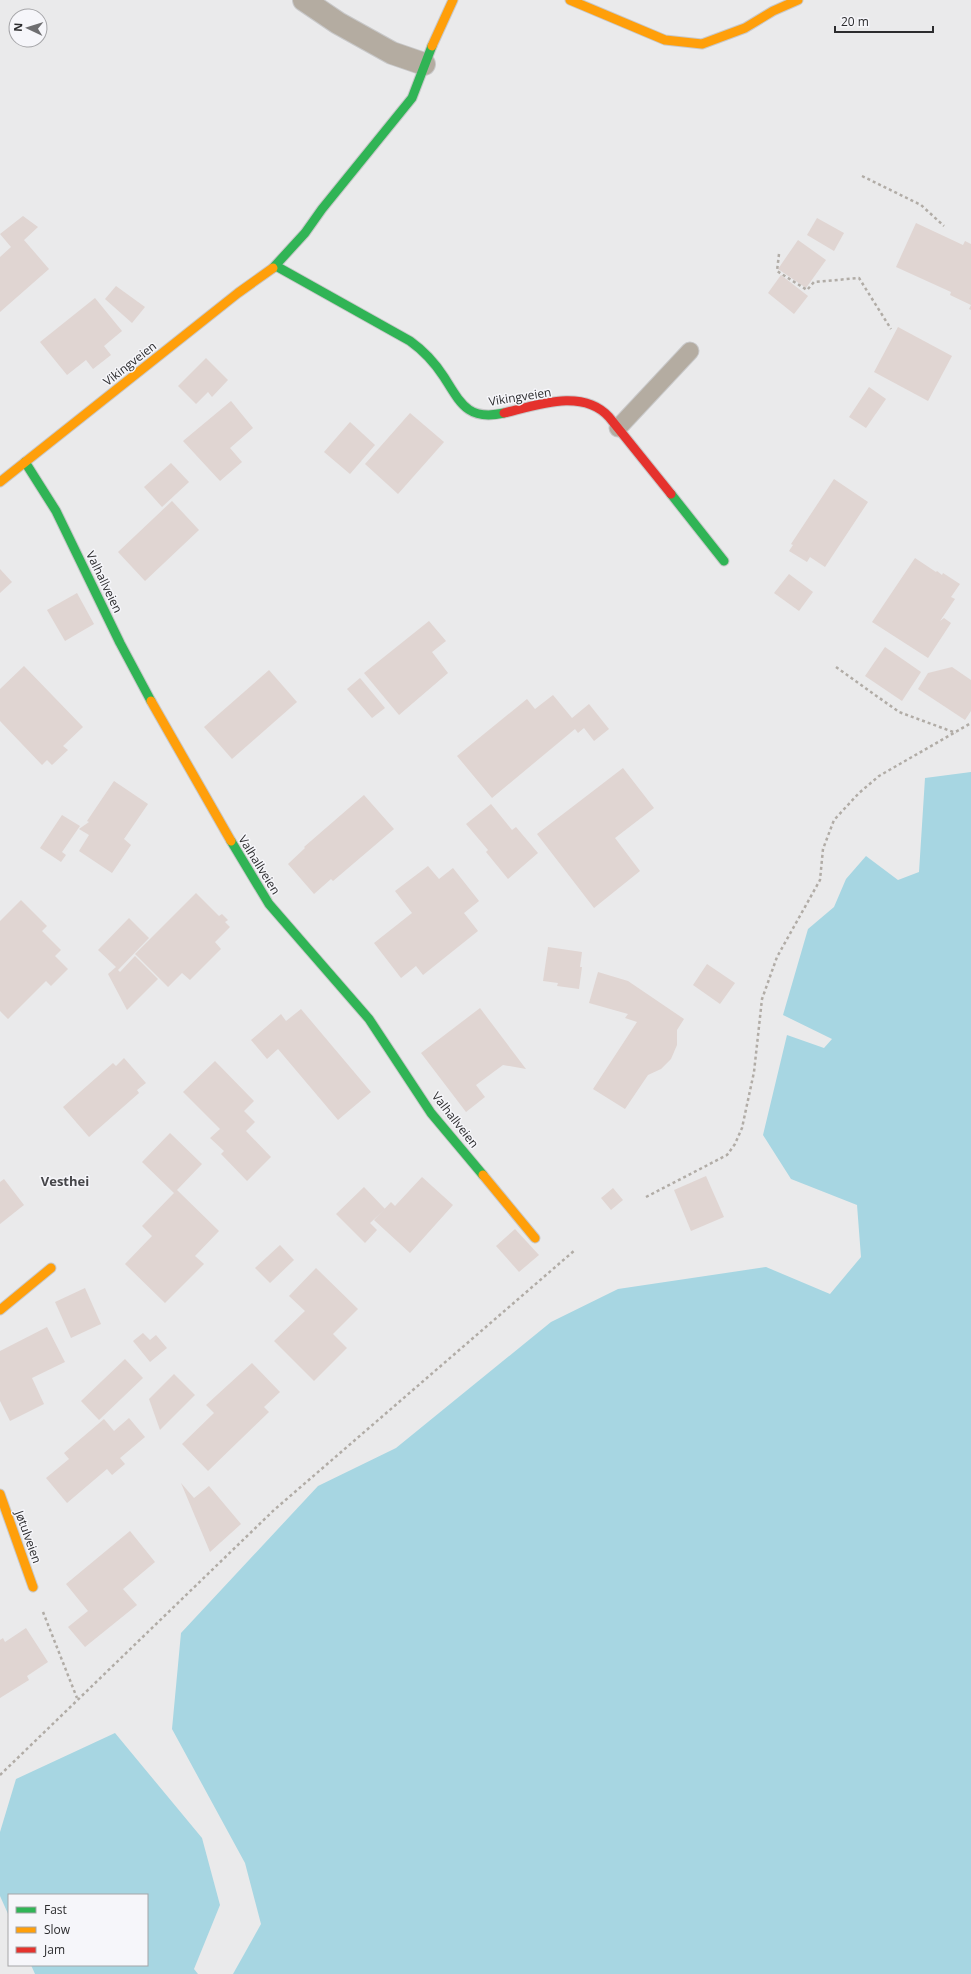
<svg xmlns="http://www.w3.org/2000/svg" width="971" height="1974" viewBox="0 0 971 1974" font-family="'Open Sans',sans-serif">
	<rect width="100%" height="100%" fill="#eaeaeb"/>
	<g fill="#a7d6e2">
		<polygon points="971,772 971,1974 233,1974 261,1924 245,1863 172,1729 181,1633 318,1486 396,1448 551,1322 618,1289 766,1267 830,1294 861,1257 857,1205 791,1179 763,1135 787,1035 824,1048 832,1039 783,1015 808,929 834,907 846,879 866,856 898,880 919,872 925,778"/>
		<polygon points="115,1733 202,1838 220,1905 194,1969 198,1974 35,1974 31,1965 147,1965 147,1895 9,1895 9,1916 0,1896 0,1832 16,1779"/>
	</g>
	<g fill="#e0d5d2">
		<polygon points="23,216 38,227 24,240 49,269 0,312 0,257 11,247 0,234"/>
		<polygon points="817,218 844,233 834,251 807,235"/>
		<polygon points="916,223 963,245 965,241 971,244 971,310 969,309 971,305 950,295 951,292 896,267"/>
		<polygon points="798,240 826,260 806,288 778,269"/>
		<polygon points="781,275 808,296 794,314 768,293"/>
		<polygon points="116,286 145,307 132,323 105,299"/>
		<polygon points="95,298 122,331 104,346 111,355 93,369 86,360 67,375 40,342"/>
		<polygon points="898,327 952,356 928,401 874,372"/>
		<polygon points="206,358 228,380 212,397 208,392 196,404 178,386"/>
		<polygon points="869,387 886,399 866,428 849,417"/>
		<polygon points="231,401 253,428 230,448 242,462 220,481 183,441"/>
		<polygon points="410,413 444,442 398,494 365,464"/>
		<polygon points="350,422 375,445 350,474 324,452"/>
		<polygon points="171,463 189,482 162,507 144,487"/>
		<polygon points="834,479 868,502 825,567 810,557 807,562 789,551 793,545 791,544"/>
		<polygon points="172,501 199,530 145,581 118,552"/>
		<polygon points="915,558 936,572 937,571 942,575 943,573 960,584 951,597 955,599 940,621 944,618 951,623 928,658 872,622"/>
		<polygon points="0,569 12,582 0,593"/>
		<polygon points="789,574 813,592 799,611 774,593"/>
		<polygon points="77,593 94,624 65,641 47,610"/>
		<polygon points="429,621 446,641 432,652 448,673 399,715 364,673"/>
		<polygon points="885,647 921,672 902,701 865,676"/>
		<polygon points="24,666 83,727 63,746 68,750 52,765 47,760 42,765 0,721 0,689"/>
		<polygon points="952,667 971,680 971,711 965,720 918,689 928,673"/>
		<polygon points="269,670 297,702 232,759 204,727"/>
		<polygon points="360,678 385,708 372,718 347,689"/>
		<polygon points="553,695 572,718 589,704 609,729 594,741 584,728 578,733 575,729 492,798 457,756 527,699 535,709"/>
		<polygon points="623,768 654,808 615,838 640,871 594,908 537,834"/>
		<polygon points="114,781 148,804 124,839 131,845 112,873 79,851 89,835 79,829 89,822 87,821"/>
		<polygon points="364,795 394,829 333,881 331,879 314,894 288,864 305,848 304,847"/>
		<polygon points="491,804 512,830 516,827 538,853 508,879 486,852 488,850 466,824"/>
		<polygon points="62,815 80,826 62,852 66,855 61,862 40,848"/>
		<polygon points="428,866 439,879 453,868 479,901 464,913 478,931 423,975 416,966 401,978 374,943 412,913 395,891"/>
		<polygon points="196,893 219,916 222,914 228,920 225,922 230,927 215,942 221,949 190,980 182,973 168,987 135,954"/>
		<polygon points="21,900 47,926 42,931 61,950 55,956 68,969 51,986 46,981 8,1019 0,1011 0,921"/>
		<polygon points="129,918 149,938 118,970 120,972 135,956 158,979 127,1010 108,974 116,967 98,950"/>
		<polygon points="548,947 582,952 580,967 582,967 579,989 557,986 558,983 543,981"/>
		<polygon points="707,964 735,983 720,1004 693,985"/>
		<polygon points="598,972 628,981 684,1019 677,1030 677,1045 671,1059 661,1069 648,1075 625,1109 593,1089 637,1022 625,1018 628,1014 589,1003"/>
		<polygon points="480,1008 526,1069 503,1065 476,1085 485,1097 466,1112 421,1053"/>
		<polygon points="301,1009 371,1092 338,1120 278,1049 267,1059 251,1040 281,1014 286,1021"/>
		<polygon points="124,1058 146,1083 137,1090 139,1093 89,1137 63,1107 113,1063 116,1066"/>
		<polygon points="215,1061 254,1101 244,1111 255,1122 246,1131 271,1157 247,1181 221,1154 224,1151 210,1138 220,1129 183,1092"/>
		<polygon points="170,1133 202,1164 177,1190 219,1231 195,1256 204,1264 165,1303 125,1264 152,1236 142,1226 174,1193 142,1162"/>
		<polygon points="706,1176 724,1217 691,1231 674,1190"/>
		<polygon points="422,1177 453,1205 410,1253 374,1220 391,1202 395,1206"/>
		<polygon points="4,1179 24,1205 0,1224 0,1182"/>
		<polygon points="364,1187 385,1209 370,1223 377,1230 365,1243 336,1214"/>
		<polygon points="613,1188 623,1200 611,1210 601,1198"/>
		<polygon points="515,1229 539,1255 519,1272 496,1246"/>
		<polygon points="280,1245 294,1260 270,1283 255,1268"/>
		<polygon points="316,1268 358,1309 333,1334 347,1348 314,1381 274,1341 305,1311 289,1296"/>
		<polygon points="85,1288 101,1324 71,1338 55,1302"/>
		<polygon points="47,1327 65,1362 32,1378 44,1404 10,1421 0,1401 0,1351"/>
		<polygon points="143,1333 150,1340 156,1335 167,1348 150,1362 133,1341"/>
		<polygon points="125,1359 143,1378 99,1420 81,1401"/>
		<polygon points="252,1363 280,1392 264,1407 269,1412 208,1471 182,1444 214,1413 206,1405"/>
		<polygon points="174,1374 195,1395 160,1430 149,1399"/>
		<polygon points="129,1418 145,1437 120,1458 125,1464 112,1475 107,1469 67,1503 46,1478 69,1459 64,1453 104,1419 114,1431"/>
		<polygon points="181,1483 194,1498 209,1486 241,1524 210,1552"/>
		<polygon points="130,1531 155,1562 123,1589 137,1605 85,1647 68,1627 88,1611 66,1584"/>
		<polygon points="26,1628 48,1662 27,1676 29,1680 0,1698 0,1640 3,1638 5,1642"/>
	</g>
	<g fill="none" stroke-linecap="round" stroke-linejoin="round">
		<defs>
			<polyline id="lane" points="618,428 690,351"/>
			<polyline id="street" points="304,0 338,23 392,53 424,64"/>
			<g id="fast">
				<path d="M276,266L410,341C424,351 435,363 444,377C461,404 468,421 504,413"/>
				<polyline points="273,268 305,233 322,209 412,98 432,46"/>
				<polyline points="25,462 56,511 120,643 151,701"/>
				<polyline points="671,494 724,561"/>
				<polyline points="231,841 269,904 369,1019 431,1113 483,1175"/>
			</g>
			<g id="slow">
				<polyline points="570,0 665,40 702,44 745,28 773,11 798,0"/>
				<polyline points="432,46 453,0"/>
				<polyline points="0,482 238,293 273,268"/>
				<polyline points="151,701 231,841"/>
				<polyline points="483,1175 535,1238"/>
				<polyline points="0,1310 51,1268"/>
				<polyline points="0,1494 33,1587"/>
			</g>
			<path id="jam" d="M504,413C537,405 583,388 609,417L671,494"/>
		</defs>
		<use href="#lane" stroke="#c8c8c9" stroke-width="19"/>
		<use href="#street" stroke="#c8c8c9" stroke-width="24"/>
		<use href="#fast" stroke="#c8c8c9" stroke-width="11"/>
		<use href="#slow" stroke="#c8c8c9" stroke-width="11"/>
		<use href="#jam" stroke="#c8c8c9" stroke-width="11"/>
		<g stroke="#b1aca6" stroke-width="2.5" stroke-dasharray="3 3" stroke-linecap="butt">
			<polyline points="862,176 921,205 944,226"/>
			<polyline points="779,254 777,271 807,290 814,282 859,278 891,329"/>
			<polyline points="836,667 899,712 956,733"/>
			<polyline points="646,1197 727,1155 735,1144 742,1128 754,1072 762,999 777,957 820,880 823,849 834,820 859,793 879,776 971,723"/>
			<polyline points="43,1612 77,1698"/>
			<polyline points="0,1775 274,1510 575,1250"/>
		</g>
		<use href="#lane" stroke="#b4aca1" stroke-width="17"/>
		<use href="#street" stroke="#b4aca1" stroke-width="22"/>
		<use href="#fast" stroke="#30b455" stroke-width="9"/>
		<use href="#slow" stroke="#ff9f0a" stroke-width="9"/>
		<use href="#jam" stroke="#e5322d" stroke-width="9"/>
	</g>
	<g text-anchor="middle" stroke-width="3" stroke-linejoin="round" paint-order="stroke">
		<g font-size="12" fill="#2c2c2e" stroke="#f6f6fa">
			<text transform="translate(130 364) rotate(-38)" y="4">Vikingveien</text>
			<text transform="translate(520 397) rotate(-9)" y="4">Vikingveien</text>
			<text transform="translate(104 582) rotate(64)" y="4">Valhallveien</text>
			<text transform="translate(259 865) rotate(58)" y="4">Valhallveien</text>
			<text transform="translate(455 1120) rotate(52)" y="4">Valhallveien</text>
			<text transform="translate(28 1537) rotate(70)" y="4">Jøtulveien</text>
		</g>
		<g font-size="13" font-weight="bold" fill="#464649" stroke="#f6f6fa">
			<text x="65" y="1186">Vesthei</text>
		</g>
	</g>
	<rect x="8" y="1894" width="140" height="72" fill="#f6f6fa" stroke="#a5a5a8"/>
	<rect x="16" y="1907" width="20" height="6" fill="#30b455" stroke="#a5a5a8"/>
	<text x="44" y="1914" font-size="12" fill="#2c2c2e">Fast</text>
	<rect x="16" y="1927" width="20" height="6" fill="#ff9f0a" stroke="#a5a5a8"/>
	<text x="44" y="1934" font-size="12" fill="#2c2c2e">Slow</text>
	<rect x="16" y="1947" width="20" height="6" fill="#e5322d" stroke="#a5a5a8"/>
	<text x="44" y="1954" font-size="12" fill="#2c2c2e">Jam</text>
	<g transform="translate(28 28) rotate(274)"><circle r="19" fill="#f6f6fa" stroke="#a5a5a8"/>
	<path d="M0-3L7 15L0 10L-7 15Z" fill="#6e6e70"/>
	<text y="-6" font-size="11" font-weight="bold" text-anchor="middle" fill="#2c2c2e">N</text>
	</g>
	<path d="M835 26v6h98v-6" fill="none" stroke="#2c2c2e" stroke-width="2"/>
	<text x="841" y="26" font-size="12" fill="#2c2c2e" stroke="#f6f6fa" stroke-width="3" paint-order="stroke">20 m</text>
</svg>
